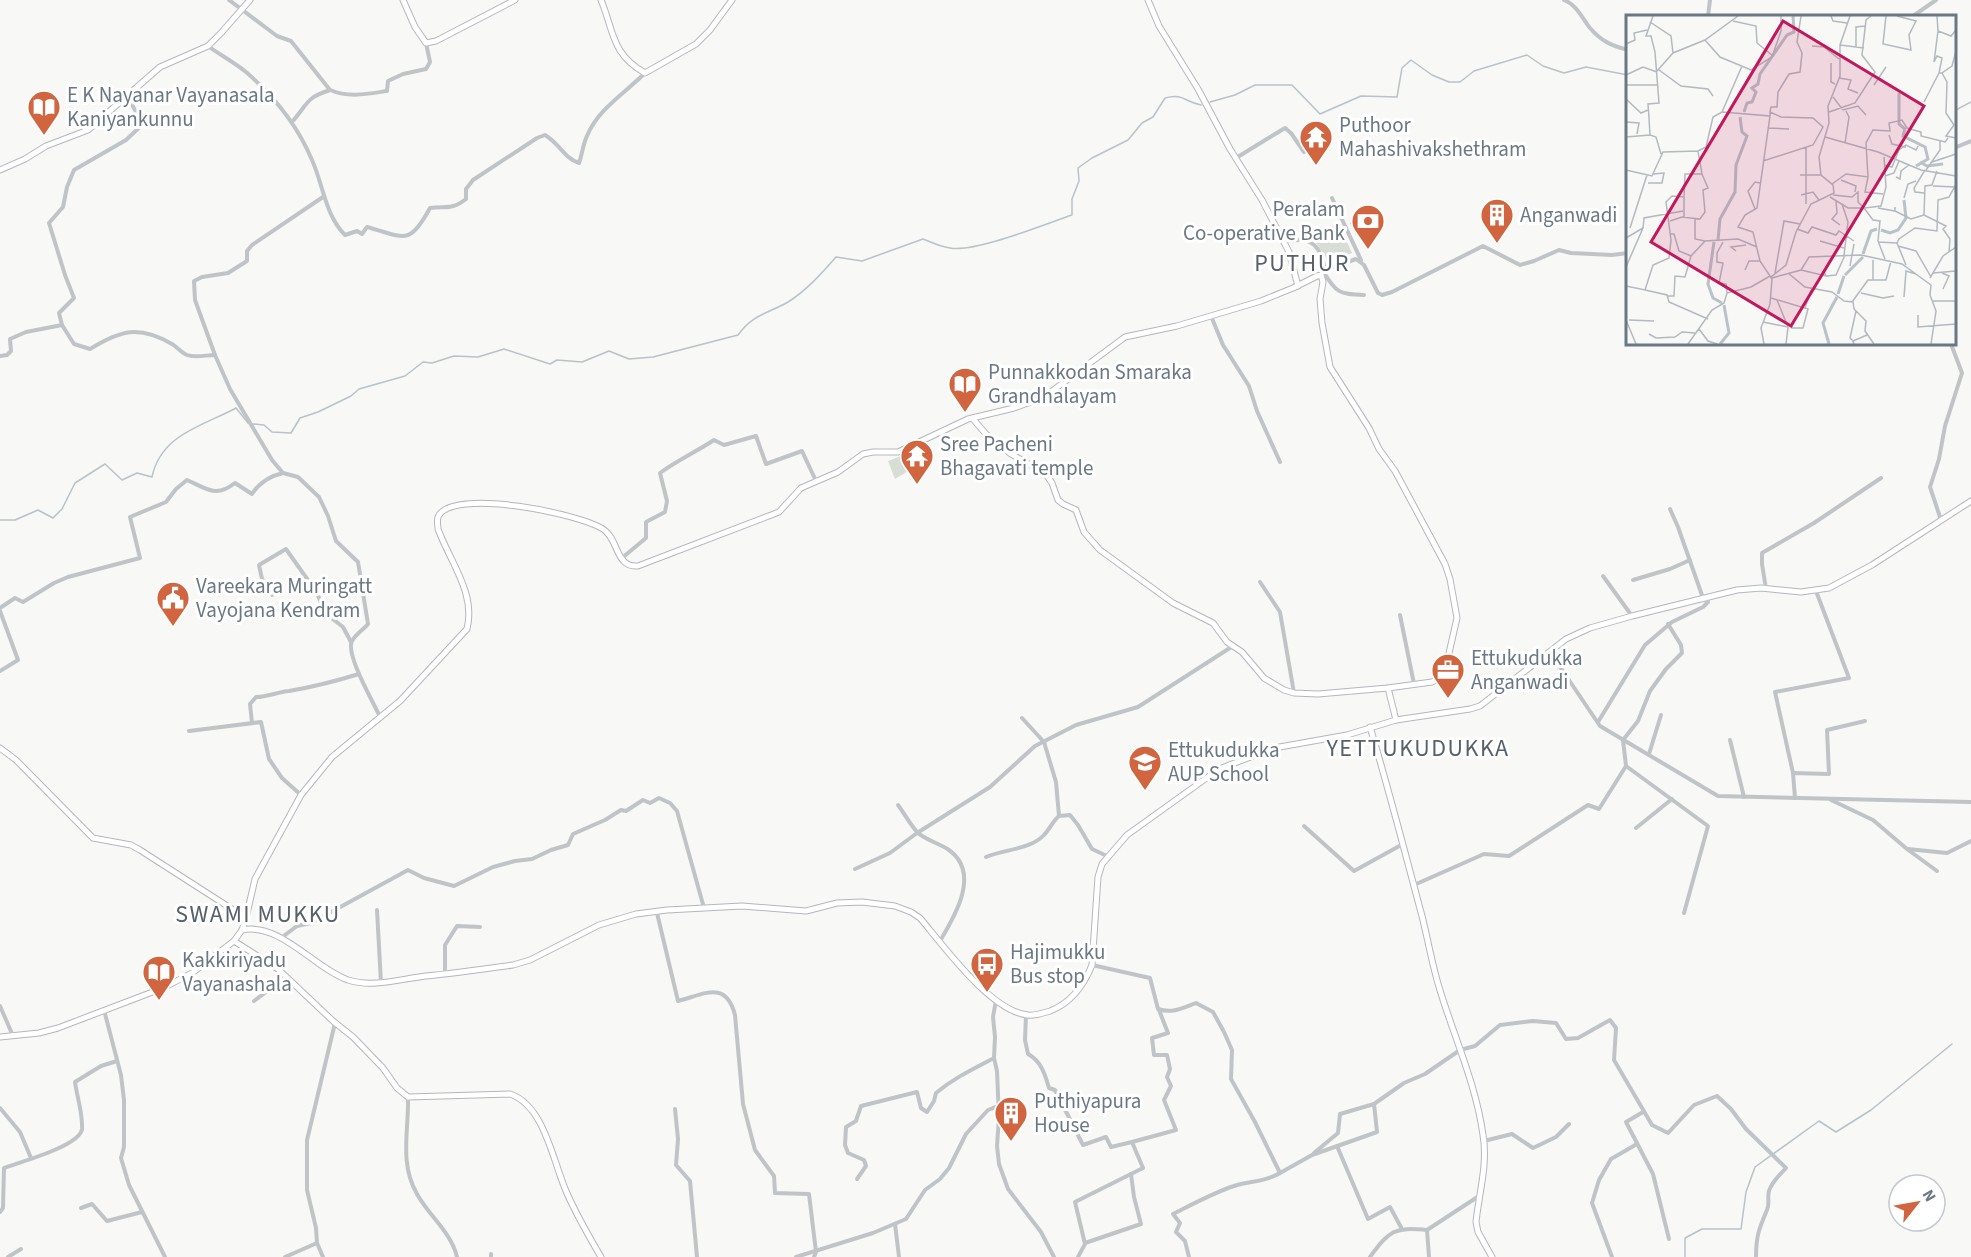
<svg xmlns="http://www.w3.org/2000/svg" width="1971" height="1257" viewBox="0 0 1971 1257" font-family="'Source Sans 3',sans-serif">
	<rect width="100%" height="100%" fill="#f8f8f6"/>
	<g fill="#d8ddd6">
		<polygon points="1338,223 1352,253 1330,263 1311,236"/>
		<polygon points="901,456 910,470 895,479 888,461"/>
	</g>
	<polygon fill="#b9c2c7" points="1367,216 1372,227 1356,235 1350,223"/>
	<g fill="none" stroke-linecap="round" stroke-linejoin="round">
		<g stroke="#b9c2c7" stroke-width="1.5">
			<polyline points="1210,102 1235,95 1255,85 1292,85 1320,114 1361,96 1397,97 1402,68 1411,60 1432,75 1449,82 1460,82 1474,71 1527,55 1543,66 1564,73 1586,67 1628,75"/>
			<polyline points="1954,111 1971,102"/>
			<path d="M253,424L264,425L272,432L291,433L300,418L318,412L351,396L359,389L405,376L423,362L432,363L454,356L478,357L504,349L550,364L557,360L582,362L609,351L629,359L653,357L738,335C753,314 767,314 788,302C806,291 822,273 836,257L862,261L923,239C931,242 941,247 950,248C975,253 1045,224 1072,215V199L1079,181L1078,168L1092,158L1128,140L1142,123L1153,117L1165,98C1183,93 1185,102 1201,105"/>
			<path d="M0,520H15L38,510L53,518L62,509L75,483L105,464L122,480L137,473L152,477C161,434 203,426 236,408L248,423"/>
			<polyline points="1685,1257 1685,1238 1702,1229 1741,1229 1746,1192 1755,1167 1819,1121 1836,1132 1871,1110 1952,1044"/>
		</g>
		<defs>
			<g id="secondary">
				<polyline points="403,0 415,27 426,43 436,41 515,0"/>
				<path d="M601,0C614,31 611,54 645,73L696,44L710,30L732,0"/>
				<polyline points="1148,0 1159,26 1198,89 1230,149 1262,200 1289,252 1298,286"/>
				<polyline points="0,170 25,159 46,146 88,130 160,67 208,46 221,33 250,0"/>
				<polyline points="1388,688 1396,720"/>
				<path d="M1370,727C1389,790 1405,853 1422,916C1428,940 1432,964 1439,987C1454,1037 1476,1084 1483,1135C1488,1164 1479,1193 1476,1222L1478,1232L1492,1257"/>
				<polyline points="0,748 16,760 93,838 131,845 140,850 246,918"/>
				<path d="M242,930C280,922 314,968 348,980C373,988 400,979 426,976C455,973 484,969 513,965L530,960L599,925L636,914L667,910L742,906L806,911L837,903L862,902L895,906L911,912L920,918C943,945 991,1012 1028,1015C1035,1016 1043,1013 1050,1011C1071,1003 1084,985 1092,965L1098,877L1102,864L1127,835L1219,769L1274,748L1347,735L1396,720L1470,709L1480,706L1566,639L1590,628L1632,616L1737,590L1761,588L1801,592L1829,588L1872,565L1971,501"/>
				<path d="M234,941L278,969L333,1021L353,1037L383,1068L397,1088L408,1097L510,1094C544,1105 553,1161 566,1191C576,1214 588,1235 601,1257"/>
				<path d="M0,1037L39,1033L58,1028L163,988L192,973L234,941L242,930L246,918L255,879L301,795L332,757L400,701L467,629C476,593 450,562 438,529C438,525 436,519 439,515C457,488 579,514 603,529C619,539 615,568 638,566L779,512L801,488L838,472L863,454L873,452H898L968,419L1014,408L1044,397L1125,337L1177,326L1261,301L1293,288L1317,276L1321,275L1323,282L1320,299L1322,323L1330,367L1369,428L1379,449L1395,471L1445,564L1450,579L1457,618L1444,675L1432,682L1388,688L1318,694L1294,693L1284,690L1264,678L1242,652L1227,642L1213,623L1173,603L1100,550L1084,532L1076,510L1063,504L1058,500L1052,483L1045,473L1011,454L986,434L973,419"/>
			</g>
		</defs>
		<use href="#secondary" stroke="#b3b7bc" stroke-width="7"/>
		<g stroke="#c0c4c7" stroke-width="4">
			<polyline points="229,0 277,36 291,41 330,90"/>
			<path d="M1564,0C1577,5 1582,18 1590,28C1601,41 1612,46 1628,50"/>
			<polyline points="1708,16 1710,0"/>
			<polyline points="1913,16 1936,0"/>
			<path d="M208,46C220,55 234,62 246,72C275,97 297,124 312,160C323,184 325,215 345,235L357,231L362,234L367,227C404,237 409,247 430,208C447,206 452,210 466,199V189L473,180L537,138L545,135C560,144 564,158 579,163C582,155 583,144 587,136C598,109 625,93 645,73"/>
			<path d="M292,122C308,104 305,98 330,90C349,98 367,94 387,91L388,81L403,74L426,69L430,62L426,43"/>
			<polyline points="1954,148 1971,141"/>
			<polyline points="1236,158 1285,128 1291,133 1304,152"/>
			<polyline points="1332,198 1361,260"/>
			<path d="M1284,242C1310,236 1320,243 1325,270"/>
			<path d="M1323,271C1336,293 1339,294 1364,295"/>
			<polyline points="1321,275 1325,270 1356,259 1364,265 1378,293 1382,295 1392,292 1483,246 1520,265 1534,261 1559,250 1571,253 1612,255 1628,253"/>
			<polyline points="1211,316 1223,345 1249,386 1257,411 1280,462"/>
			<path d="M62,325L74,344L90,349C121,330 139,325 172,344C177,347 182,353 187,355C194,358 207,355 215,355L230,389L272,460L283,473L298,477L319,497L328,516L336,541L358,562L368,624C364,629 355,635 352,641C345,654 374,703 380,717"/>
			<polyline points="215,355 195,300 194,281 202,277 228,273 247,261 247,251 252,245 323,197"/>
			<polyline points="0,356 7,355 11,351 10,339 26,332 62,325 59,313 74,298 65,275 49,223 63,207 67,187 74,170 126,140 143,124 127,96"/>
			<polyline points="1670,509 1678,527 1703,598"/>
			<polyline points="1941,520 1930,487 1939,459 1945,426 1962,373 1951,344"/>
			<path d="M622,558L646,538V522L665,512L667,501L660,473C677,460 696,452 714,440L724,445L756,436L766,464L802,451L816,481"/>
			<polyline points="1603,576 1632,616"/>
			<polyline points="1633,580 1670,569 1690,560"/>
			<polyline points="1260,582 1280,612 1294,693"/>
			<polyline points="1766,589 1762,564 1762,553 1814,523 1881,478"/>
			<polyline points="272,595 262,579 259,565 286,549 317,593 325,613 343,627 351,642"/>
			<path d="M0,608L15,598L23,602L54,583L68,577L140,558L130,517L166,502L176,489L187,480C207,489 216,498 235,483L252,494C259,483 270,476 283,473"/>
			<polyline points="0,611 18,660 0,671"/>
			<polyline points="1400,615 1414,684"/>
			<polyline points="1668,624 1681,645 1682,653 1666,669 1650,691 1638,721 1623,740 1626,766 1708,826 1684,913"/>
			<polyline points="1550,652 1600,726 1718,796 1971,802"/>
			<polyline points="1022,718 1044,742 1056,782 1059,816 1070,815 1078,825 1092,849 1107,856"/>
			<polyline points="1598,722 1645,645 1672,622 1703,607 1708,602 1707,598"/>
			<path d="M252,723L250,704L256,697C268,697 277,692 289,691C313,687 336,681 359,674"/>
			<polyline points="189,731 261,722 269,759 282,778 301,795"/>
			<polyline points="1730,740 1744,797"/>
			<polyline points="1649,754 1661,715"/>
			<polyline points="1793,773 1775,692 1849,678 1816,591"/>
			<polyline points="1795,798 1793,773 1829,774 1827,730 1865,721"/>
			<polyline points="1831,800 1873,820 1907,849 1937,871"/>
			<path d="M898,805C904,813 910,824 917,832C925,840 939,843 949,850C981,873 955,916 940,941"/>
			<polyline points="1304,826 1354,871 1403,844"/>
			<polyline points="1636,828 1672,799"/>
			<polyline points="1908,849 1947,853 1971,841"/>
			<path d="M986,857C1004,849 1030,850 1044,835C1050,829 1052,822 1059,816"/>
			<polyline points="855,869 890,853 917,833 990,787 1035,746 1076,725 1138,707 1233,646"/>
			<polyline points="1414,885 1484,854 1509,856 1588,805 1599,809 1626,766"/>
			<polyline points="377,910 381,983"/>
			<path d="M657,913L678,1001C705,994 726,980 735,1015L743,1104L755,1150L774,1176L775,1193L809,1194L816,1252L814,1257"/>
			<polyline points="281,938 297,926 311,923 408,870 424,878 454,886 493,867 515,861 532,859 551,850 568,845 573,834 605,820 621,810 626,811 643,800 650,803 659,798 670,803 677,811 704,908"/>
			<path d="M1092,965L1150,978L1158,1009C1172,1014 1183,1008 1196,1003L1213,1012L1224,1032L1232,1050L1231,1079L1255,1122L1280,1173L1312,1155L1377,1132L1374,1104L1404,1083L1425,1074L1460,1050L1475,1046L1500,1025L1533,1021L1556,1023L1566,1039L1578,1038L1610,1020L1616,1028L1614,1060L1652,1125L1668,1133L1694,1105L1717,1096L1731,1109L1746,1129L1786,1168C1780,1175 1772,1181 1769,1191C1767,1197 1770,1204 1767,1210C1759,1229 1756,1236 1756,1257"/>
			<polyline points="445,974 445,945 457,926 480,927"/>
			<polyline points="996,1000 993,1017 995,1037 994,1058 997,1071 999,1117 997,1146 999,1164 1008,1189 1041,1232 1054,1257"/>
			<polyline points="254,1001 286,977"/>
			<polyline points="0,1006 13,1036"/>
			<polyline points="104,1010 121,1075 124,1100 124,1147 121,1158 129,1185 165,1257"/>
			<path d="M1026,1015L1025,1040L1028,1054C1041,1061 1045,1074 1049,1088L1055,1090L1083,1145L1106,1137L1111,1147L1132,1142L1143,1168L1075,1202L1085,1244L1078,1257"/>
			<path d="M408,1097C409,1130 399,1163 417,1194C429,1216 451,1232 457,1257"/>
			<polyline points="0,1108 20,1132 31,1158"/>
			<polyline points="675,1109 678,1139 676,1165 690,1181 697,1257"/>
			<polyline points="1643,1112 1626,1122 1653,1174 1669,1239"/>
			<polyline points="1484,1141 1512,1134 1533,1148 1556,1137 1569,1124"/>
			<polyline points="1132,1142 1176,1130 1164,1100 1171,1086 1167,1077 1170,1069 1167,1055 1154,1055 1152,1038 1168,1033 1159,1010"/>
			<polyline points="1337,1146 1368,1219 1390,1207 1402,1229"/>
			<polyline points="1314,1153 1338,1133 1340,1114 1374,1104"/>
			<path d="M857,1179L866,1166L864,1160L848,1153L845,1145L846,1127L856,1121L861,1106L917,1092L921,1108L927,1112L934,1101L936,1093C954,1078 973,1069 994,1058"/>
			<polyline points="81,1208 92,1204 107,1221 142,1212"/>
			<path d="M0,1212L3,1208L4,1168C20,1162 80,1146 82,1129C83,1114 77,1097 75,1082L101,1066L117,1061"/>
			<polyline points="895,1224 899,1257"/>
			<polyline points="1427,1230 1429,1257"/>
			<polyline points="1085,1243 1141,1224 1134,1197 1131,1174"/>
			<polyline points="8,1257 21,1249"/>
			<polyline points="285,1257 317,1243"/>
			<polyline points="323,1257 317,1243 316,1228 307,1190 307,1140 335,1023 337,1024"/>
			<polyline points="491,1257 491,1254"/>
			<polyline points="796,1257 873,1233 906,1219 925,1190 940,1179 949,1168 966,1134 988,1110 998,1106"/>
			<path d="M1189,1257L1185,1241L1176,1232L1180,1223L1173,1214C1193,1204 1213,1193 1234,1186C1249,1181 1266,1182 1280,1173"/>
			<path d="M1370,1257C1390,1230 1394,1227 1427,1230L1479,1196"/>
			<polyline points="1612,1257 1592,1203 1599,1180 1611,1159 1637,1144"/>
		</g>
		<use href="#secondary" stroke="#fff" stroke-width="5"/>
	</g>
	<defs>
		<symbol id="library-pin" viewBox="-11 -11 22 30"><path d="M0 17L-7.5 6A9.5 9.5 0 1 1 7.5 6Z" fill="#d0653f" stroke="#fff"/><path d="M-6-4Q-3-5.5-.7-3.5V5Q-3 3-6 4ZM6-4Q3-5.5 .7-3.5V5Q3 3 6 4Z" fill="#fff"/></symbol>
		<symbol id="temple-pin" viewBox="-11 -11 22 30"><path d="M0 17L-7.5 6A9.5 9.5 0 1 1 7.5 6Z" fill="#d0653f" stroke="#fff"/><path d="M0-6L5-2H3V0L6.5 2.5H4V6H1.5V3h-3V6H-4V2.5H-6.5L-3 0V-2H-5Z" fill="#fff"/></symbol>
		<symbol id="building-pin" viewBox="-11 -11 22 30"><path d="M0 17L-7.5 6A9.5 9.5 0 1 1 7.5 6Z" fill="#d0653f" stroke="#fff"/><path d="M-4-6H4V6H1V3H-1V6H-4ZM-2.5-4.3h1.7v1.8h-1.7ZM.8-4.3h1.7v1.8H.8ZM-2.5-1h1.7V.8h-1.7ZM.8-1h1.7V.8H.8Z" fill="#fff"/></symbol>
		<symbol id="bank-pin" viewBox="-11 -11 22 30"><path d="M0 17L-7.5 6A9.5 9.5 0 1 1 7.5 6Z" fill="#d0653f" stroke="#fff"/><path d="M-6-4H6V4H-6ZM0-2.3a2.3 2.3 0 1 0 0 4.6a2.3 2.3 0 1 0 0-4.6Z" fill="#fff"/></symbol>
		<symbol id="civic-pin" viewBox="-11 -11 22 30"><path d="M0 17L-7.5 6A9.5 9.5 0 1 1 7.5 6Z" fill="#d0653f" stroke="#fff"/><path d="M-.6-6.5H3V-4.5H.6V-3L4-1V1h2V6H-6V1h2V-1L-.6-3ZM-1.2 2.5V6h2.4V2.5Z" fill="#fff"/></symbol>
		<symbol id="office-pin" viewBox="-11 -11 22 30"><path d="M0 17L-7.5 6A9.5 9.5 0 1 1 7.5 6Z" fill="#d0653f" stroke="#fff"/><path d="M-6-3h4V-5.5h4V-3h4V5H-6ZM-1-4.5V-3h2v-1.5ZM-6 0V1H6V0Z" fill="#fff"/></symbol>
		<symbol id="school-pin" viewBox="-11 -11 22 30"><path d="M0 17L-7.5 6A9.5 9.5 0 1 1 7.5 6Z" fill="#d0653f" stroke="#fff"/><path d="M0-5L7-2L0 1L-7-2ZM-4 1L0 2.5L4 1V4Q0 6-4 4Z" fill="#fff"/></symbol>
		<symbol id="bus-pin" viewBox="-11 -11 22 30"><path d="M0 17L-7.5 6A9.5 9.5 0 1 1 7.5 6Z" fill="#d0653f" stroke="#fff"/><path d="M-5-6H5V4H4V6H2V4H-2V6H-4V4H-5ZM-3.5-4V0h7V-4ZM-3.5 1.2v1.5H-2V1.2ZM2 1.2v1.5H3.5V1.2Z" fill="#fff"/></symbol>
	</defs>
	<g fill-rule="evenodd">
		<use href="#library-pin" x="25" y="88" width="38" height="52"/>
		<use href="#temple-pin" x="1297" y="118" width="38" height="52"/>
		<use href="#building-pin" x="1478" y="196" width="38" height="52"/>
		<use href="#bank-pin" x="1349" y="202" width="38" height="52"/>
		<use href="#library-pin" x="946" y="365" width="38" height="52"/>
		<use href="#temple-pin" x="898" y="437" width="38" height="52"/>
		<use href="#civic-pin" x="154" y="579" width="38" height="52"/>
		<use href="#office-pin" x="1429" y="651" width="38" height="52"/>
		<use href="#school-pin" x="1126" y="743" width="38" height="52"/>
		<use href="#bus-pin" x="968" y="945" width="38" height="52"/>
		<use href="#library-pin" x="140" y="953" width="38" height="52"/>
		<use href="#building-pin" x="992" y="1094" width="38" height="52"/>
	</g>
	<g text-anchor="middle" stroke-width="6" stroke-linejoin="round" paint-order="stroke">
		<g font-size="21" fill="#6b7884" stroke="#fff" text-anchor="start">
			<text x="67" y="102">E K Nayanar Vayanasala<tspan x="67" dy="24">Kaniyankunnu</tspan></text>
			<text x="1339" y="132">Puthoor<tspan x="1339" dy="24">Mahashivakshethram</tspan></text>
			<text x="1345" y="216" text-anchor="end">Peralam<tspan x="1345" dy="24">Co-operative Bank</tspan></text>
			<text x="1520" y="222">Anganwadi</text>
			<text x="988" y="379">Punnakkodan Smaraka<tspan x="988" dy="24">Grandhalayam</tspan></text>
			<text x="940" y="451">Sree Pacheni<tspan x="940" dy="24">Bhagavati temple</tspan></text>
			<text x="196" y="593">Vareekara Muringatt<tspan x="196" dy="24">Vayojana Kendram</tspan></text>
			<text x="1471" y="665">Ettukudukka<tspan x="1471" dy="24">Anganwadi</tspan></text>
			<text x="1168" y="757">Ettukudukka<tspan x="1168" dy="24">AUP School</tspan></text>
			<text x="1010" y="959">Hajimukku<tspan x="1010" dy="24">Bus stop</tspan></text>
			<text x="182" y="967">Kakkiriyadu<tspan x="182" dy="24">Vayanashala</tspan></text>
			<text x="1034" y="1108">Puthiyapura<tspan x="1034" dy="24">House</tspan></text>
		</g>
		<g font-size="24" letter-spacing="1.5" fill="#58616a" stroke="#fff">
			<text x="1302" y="271">PUTHUR</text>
			<text x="1418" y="756">YETTUKUDUKKA</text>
			<text x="258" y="922">SWAMI MUKKU</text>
		</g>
	</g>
	<g transform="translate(1626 15)">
		<rect width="330" height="330" fill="#f8f8f6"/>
		<path fill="none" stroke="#b9c2c7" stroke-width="3" d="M273,78V109L279,114L277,121L299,132L302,144L290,151M118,97L121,88L126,87L130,77L126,73L132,69L134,59L161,20L168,17L167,1M294,147L301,151L317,149M255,215L264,218L272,215L280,203L278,185M92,225L94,204L109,177L110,150L121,121L116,117L114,102M88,227L82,269L87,283L96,288M237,239L245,216L251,214M219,260L237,242M212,279L218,261M94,329L103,318L98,290M203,329L197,308L211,282"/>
		<path fill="none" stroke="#b3b9be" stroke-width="1.5" d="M27,1L20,21H25L29,37L33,88L22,89L23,103L24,120L30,122L35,139M205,1L207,6L221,8M260,1L257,29L285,35L283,20L290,6L271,1M311,1L312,16L325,21L330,15M107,6L130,11L131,28L147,41M24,7L45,21L47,38M312,16L308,47L311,41L316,43L313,58H316M79,25L94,42L125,55L146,42L155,16V1M0,29L9,25L8,18L21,15M214,30L238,33M186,31L198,32L213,44M230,32V12L239,11M330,36L326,51L316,58L321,67L320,98L328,110L320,121L330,123M205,48V67L209,69M33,55L55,71L82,74L87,81M31,56L47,38L79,25L112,1M0,60L17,52L31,57M213,63L225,65L222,74L232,78M0,70H32M248,70L260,52M207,82L217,95L232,91L240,100M0,84L15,98L22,95M298,87L313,58M96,97L116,51M144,97L145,92H151L152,77L163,59L174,57L176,38L171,27L175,1M203,97L229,88L249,57L236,40L240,5L245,1M0,107L13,108L11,119M142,113L163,114M263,120L266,129L280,132M0,122L24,120M199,122L252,137L295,155L330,161M219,128L223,102L220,96M258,142L260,172L255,191L238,193L247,205L254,206L252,226L259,244M137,146L187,130L197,112L187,103L155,102L144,97V101M306,147L330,139M258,150L266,152L273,135L280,130L290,135L292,131M0,155L26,161L37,137L72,136M300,155L314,135V126M311,156L306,170L299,171L298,200L320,211L317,214L324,224L323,237M174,160H195M259,161L268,158L273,146M242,162L239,177L257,179M270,162L274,164L275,156L283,150M215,165L230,171L229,177M22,168H36L38,158L27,159M206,169L220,159L242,162L240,128L247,115L264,116L263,108L276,105L281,113L295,117V121L319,127L322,123M307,171L329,172L330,181M298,178L289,177L288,173L299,155M175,180L187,177L193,185M207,180L226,182L232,177V187L238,193M204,182L222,193H238M278,183L282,169L290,166M210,186L211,198L206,204L214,210M180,189V132M216,189L222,207L218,240M252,193L269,196V192M129,194L122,176L129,167L134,168M269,196L285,204L298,200M58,202V182M69,204V224L79,226M44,206L56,202L74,204L79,197L77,175L82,173L76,159M4,213L21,160M171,214L182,218L186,212L210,220L213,216L228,226M0,223L17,213L18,203L57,196M194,226L218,233M97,227L91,238V247L97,248L93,268L100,269L101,278M252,227L271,228M272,231L290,236L305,262M110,236L105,232L120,230M65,241L79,226L112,224L131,232M280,250L271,228L273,224L289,213L311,216L312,185L323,182L330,169M224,251L228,229M0,252L17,213M119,255L123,246H134M175,255L200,261L198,256M149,258L158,206L174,209M162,258L179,272L206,277L218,286L227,287L228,294L240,306L239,316L248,329M307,258L330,256M316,258L323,261L317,274M200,261L210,260L219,240M145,262L160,250L170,217L185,189L208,178L207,170L195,160L193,142L203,108L202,91L214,61V30L224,1M146,263L175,255L183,242L235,240L276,249L305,270L304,280L310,296L305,329M304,263L317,241L330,232M247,265H260L265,246M0,271L19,275L27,250L43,243L45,225L40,187L46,181L58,182L59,159H76L72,136L80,132L87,102L96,97L144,101L131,193L119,200L112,212L127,217L134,246L146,264L144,289L135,313L138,329M19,275L41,280L43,287L82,304M235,278L257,283L268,281M42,281H48L49,261L59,262L65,241L53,236L48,219H44M278,282L280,256L290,259M145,283L182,294L177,313H166V308M151,285L162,312L160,329M307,286H330M226,287L242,265H247V245M179,293L185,275M292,300V312L330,309M0,305L10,329M3,305L28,306M137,307L162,312M73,314L82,326L91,329M23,319L30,323L49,322L56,317L69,318M227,326L224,323L230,296M62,329L86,295L98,288L101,278L125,272L144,261M228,329L227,326L241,320"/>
		<path fill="#c2185b" fill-opacity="0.15" stroke="#c2185b" stroke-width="3" d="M157,6L298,91L165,311L25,227Z"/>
		<rect width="330" height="330" fill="none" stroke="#6b7884" stroke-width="3"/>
	</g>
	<g transform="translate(1917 1203) rotate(59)"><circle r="28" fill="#ffffff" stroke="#c4c9ce" stroke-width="1.5"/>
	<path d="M0-4.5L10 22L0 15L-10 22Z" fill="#d0653f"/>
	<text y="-9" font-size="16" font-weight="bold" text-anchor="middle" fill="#6b7884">N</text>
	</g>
</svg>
